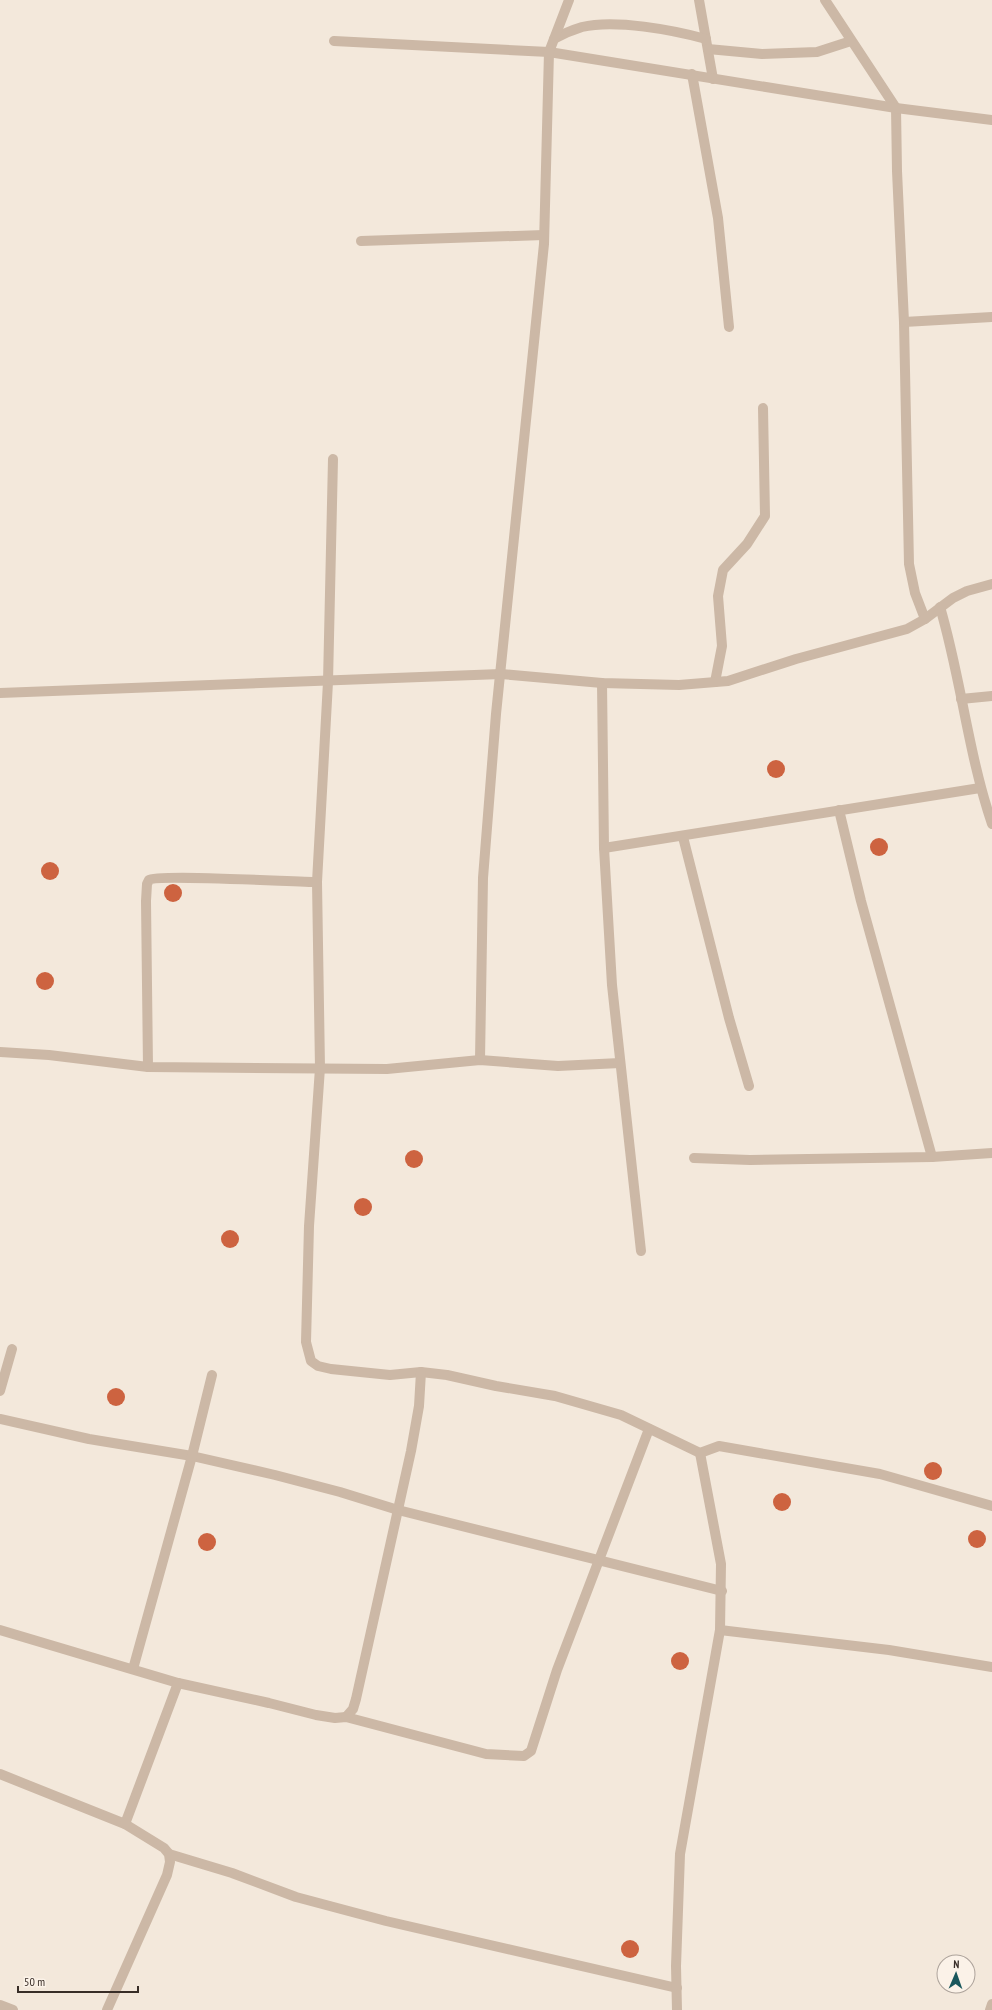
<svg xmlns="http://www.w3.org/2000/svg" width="992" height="2010" viewBox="0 0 992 2010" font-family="'PT Sans Narrow',sans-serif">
	<rect width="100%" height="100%" fill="#f3e8db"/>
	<g fill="#cd6340">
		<circle cx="776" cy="769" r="9"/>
		<circle cx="879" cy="847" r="9"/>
		<circle cx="50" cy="871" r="9"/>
		<circle cx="173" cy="893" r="9"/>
		<circle cx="45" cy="981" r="9"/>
		<circle cx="414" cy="1159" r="9"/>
		<circle cx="363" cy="1207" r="9"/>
		<circle cx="230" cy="1239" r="9"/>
		<circle cx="116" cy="1397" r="9"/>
		<circle cx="933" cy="1471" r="9"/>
		<circle cx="782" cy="1502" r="9"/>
		<circle cx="977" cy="1539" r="9"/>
		<circle cx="207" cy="1542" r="9"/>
		<circle cx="680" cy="1661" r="9"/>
		<circle cx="630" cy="1949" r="9"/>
	</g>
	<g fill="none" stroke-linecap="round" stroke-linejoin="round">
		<g stroke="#ccb8a6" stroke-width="10">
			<polyline points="699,0 713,79"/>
			<polyline points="825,0 896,108 897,171 904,322 909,564 915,593 925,619"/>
			<path d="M554,39C563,34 572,30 582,27C615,19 673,30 706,39"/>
			<polyline points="334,41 549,52 896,108 992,120"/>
			<polyline points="708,49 762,54 817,52 851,41"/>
			<polyline points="692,74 718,218 729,327"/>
			<polyline points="361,241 544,235"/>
			<polyline points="904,322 992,317"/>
			<polyline points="333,459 328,682 317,882 320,1068 309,1226 306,1342 311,1361 318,1366 331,1369 390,1375 421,1372 447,1375 496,1386 555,1396 621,1415 700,1453 719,1446 880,1474 992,1506"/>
			<path d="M940,607C961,678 968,753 992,824"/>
			<polyline points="715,682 722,646 718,596 723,570 747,544 765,516 763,408"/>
			<polyline points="602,683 604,848 612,985 641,1251"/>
			<polyline points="0,693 501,674 602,683 679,685 728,681 796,659 907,629 925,619 953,598 967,591 992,584"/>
			<polyline points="961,699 992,696"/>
			<polyline points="839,810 861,901 932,1157"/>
			<polyline points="683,837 729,1018 749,1086"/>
			<polyline points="604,848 980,788"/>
			<polyline points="0,1052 49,1055 148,1067 387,1069 480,1060 558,1066 620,1063"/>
			<polyline points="480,1060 483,878 496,714 544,244 549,52 569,0"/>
			<path d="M148,1067L146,901L147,884L149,880C157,874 296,882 317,882"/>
			<polyline points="694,1158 750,1160 932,1157 992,1153"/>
			<polyline points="0,1391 12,1349"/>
			<polyline points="0,1419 89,1439 192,1456 275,1475 340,1492 398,1510 722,1591"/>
			<polyline points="0,1630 178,1683 269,1703 316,1715 335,1718 346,1717 486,1754 524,1756 531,1751 557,1670 649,1429"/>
			<polyline points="720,1630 889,1650 992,1667"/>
			<polyline points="133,1669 192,1456 212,1375"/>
			<polyline points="346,1717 353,1709 356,1699 411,1451 419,1406 421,1372"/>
			<polyline points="0,1774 125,1824 164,1848 169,1854 170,1862 167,1875 107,2010"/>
			<polyline points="125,1824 178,1683"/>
			<polyline points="169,1854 232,1873 296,1897 386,1921 677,1988"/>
			<polyline points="0,2005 13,2010"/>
			<polyline points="677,2010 676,1966 680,1854 720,1630 721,1564 700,1453"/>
			<polyline points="990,2010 992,2004"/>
		</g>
	</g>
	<g transform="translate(956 1974) rotate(2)"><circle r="19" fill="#fbf2e8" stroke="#ada39b"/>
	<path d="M0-3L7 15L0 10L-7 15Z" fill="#1a575c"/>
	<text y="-6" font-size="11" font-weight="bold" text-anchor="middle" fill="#382d27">N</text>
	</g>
	<path d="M18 1986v6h120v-6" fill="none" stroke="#382d27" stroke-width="2"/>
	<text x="24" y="1986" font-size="12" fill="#382d27" stroke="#fbf2e8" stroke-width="3" paint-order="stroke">50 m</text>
</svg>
